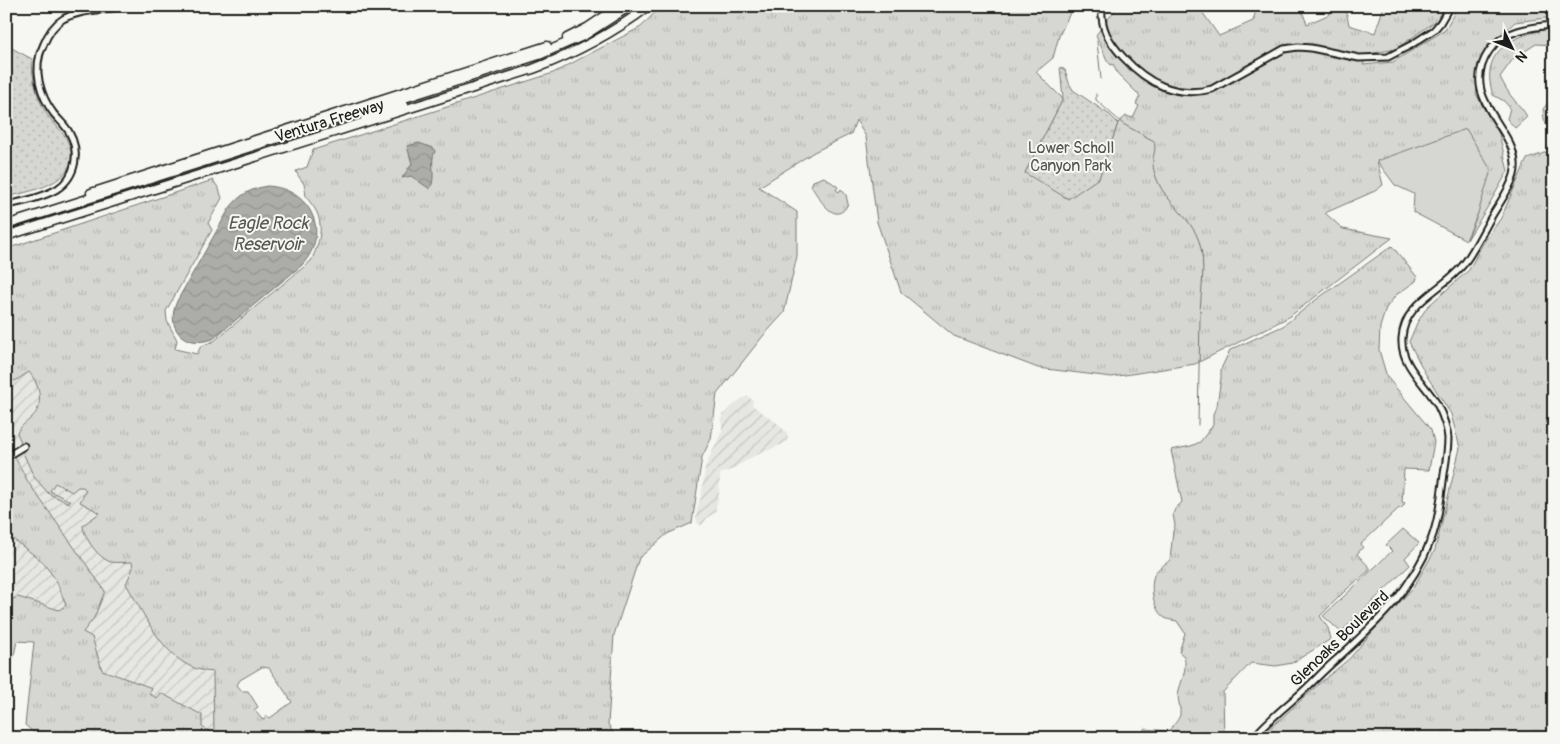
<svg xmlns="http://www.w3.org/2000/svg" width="1560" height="744" viewBox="0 0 1560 744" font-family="Pangolin,sans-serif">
	<defs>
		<pattern id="industrial-furrows" width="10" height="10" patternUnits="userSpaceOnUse" patternTransform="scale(1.25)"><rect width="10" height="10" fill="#e6e6e2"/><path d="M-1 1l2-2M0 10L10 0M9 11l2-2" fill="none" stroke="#c5c5c1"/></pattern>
		<pattern id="grass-tufts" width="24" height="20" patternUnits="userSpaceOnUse" patternTransform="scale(1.25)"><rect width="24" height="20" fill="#d6d6d2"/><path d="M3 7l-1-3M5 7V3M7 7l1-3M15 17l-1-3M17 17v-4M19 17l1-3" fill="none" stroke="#b7b7b4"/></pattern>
		<pattern id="park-dots" width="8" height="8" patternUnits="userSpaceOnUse" patternTransform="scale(1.25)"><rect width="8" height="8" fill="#d6d6d2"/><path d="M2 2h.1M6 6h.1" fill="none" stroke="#b7b7b4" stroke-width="1.8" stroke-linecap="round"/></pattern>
		<pattern id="water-waves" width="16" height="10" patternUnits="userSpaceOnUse" patternTransform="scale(1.25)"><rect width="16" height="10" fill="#acaca9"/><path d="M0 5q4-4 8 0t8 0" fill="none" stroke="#939391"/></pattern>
	</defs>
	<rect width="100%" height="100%" fill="#f6f6f2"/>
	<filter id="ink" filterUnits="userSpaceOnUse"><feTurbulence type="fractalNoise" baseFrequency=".02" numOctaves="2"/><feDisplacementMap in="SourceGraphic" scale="10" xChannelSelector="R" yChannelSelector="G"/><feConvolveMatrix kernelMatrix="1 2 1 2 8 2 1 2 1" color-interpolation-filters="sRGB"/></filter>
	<g filter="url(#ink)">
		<g fill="url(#industrial-furrows)">
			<polygon points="29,372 36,380 40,401 32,418 27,421 18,436 22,442 12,448 6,439 6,375 15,381"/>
			<polygon points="748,396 753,401 752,405 777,423 787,433 788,437 787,441 783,444 752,457 731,470 720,474 719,494 715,513 708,517 702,525 698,524 696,519 697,508 701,497 705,469 709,458 722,431 722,415 741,399"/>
			<polygon points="23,452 34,477 49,494 68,503 69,501 50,491 55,483 71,492 78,487 83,487 86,490 100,513 111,562 132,562 163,644 175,657 201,672 213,672 215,734 202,727 202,715 161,693 158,698 149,694 151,688 102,670 92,637 83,632 94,618 15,457"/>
			<polygon points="6,534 42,561 56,580 66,605 59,610 18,597 6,602"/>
		</g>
		<g fill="url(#grass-tufts)" stroke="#797977" fill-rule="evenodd">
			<path d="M661,6H1060L1070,13L1059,36L1053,58L1036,72L1063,99L1025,173L1099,178L1118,123L1126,116L1133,118L1139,106L1136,104L1140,96L1117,73L1113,64L1111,65L1107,60L1096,35L1118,6H1198L1219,36L1253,21L1257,6H1300L1307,24L1330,14L1328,6H1345L1349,25L1375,33L1384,6H1444L1437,20L1396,49L1368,54L1363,65L1393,62L1445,30L1458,6H1554V17L1515,22L1485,50L1476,94L1499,134L1508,171L1487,208L1467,240L1478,213L1377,161L1383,185L1375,191L1325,213L1343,229L1392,238L1289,317L1195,364L1112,377L1038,368L954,336L901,292L877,222L866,137L856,120L851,134L814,152L759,187L797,212V256L784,313L763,336L717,394L711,439L702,457L692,523L667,534L639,558L614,635L608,724L616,738H40L25,725L34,642L17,641L6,692V602L18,597L59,610L66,605L56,580L42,561L6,534V461L15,457L28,482L105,591L94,618L83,632L92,637L102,670L152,688L149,694L157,698L161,693L202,715V727L214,734L213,672C167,670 147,618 126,584L133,568L132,562C126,562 118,563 111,562C99,559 83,537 83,525L100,513L80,502L86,490L83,487H78L72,492L55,483L50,491L70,501L69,503L49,494L34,477L19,444L21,442L17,433C20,426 26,423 31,418C45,406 40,385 29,372L15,381L6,375V249L213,180L219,189L222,198L208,223L212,230L166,311L167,321L177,340L175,349L197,354L201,346L214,341L311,261C319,244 325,226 315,209C312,204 308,200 306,196C305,192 305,188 304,184C302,180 298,177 296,171L307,167L313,150L553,73L641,27ZM262,667L269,668L292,702L270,718L267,716L263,720L254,710L258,707L248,691H242L237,685L240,680Z"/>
			<path d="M1554,28V45L1536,44L1513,59L1500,77C1504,85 1509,94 1515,101C1520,107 1524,110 1527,117L1515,128L1507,119L1510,108L1504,101L1493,95C1478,49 1516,34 1554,28Z"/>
			<polygon points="1554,95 1554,738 1262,738 1266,732 1320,683 1350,658 1373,631 1413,588 1435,550 1460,448 1451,414 1425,373 1409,342 1417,323 1427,307 1469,270 1482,245 1501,218 1527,159 1547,152 1552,139 1544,119 1543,109"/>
			<path d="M824,177L838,187L836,190L839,192L841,189L846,195L848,204C835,229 818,196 811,186L813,181Z"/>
			<path d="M1392,246L1417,277L1416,281L1396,295L1386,308L1380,327L1379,350L1387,377L1431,430L1434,442L1429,470L1404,469L1402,502L1405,503L1401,509L1399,508L1361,544L1363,547L1357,554L1371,569L1346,590L1320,616L1328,628L1331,639L1292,663L1276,666L1251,663L1223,692L1224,738H1145L1143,731L1144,729L1168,731C1172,727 1178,721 1180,715C1181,709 1178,701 1178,695C1180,682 1188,671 1184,656L1179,652L1185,633L1177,621C1173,620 1168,620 1165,618C1153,611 1149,585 1155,573C1158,568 1166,564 1170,560L1173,531L1175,526L1173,514L1175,509L1182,502L1171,450L1191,446L1200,442L1213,425V414L1217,405L1221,378V369L1230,350L1283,326L1317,299Z"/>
		</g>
		<g fill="url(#park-dots)" stroke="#797977">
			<path d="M6,45L32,59C32,77 36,95 45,111C51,122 63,130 68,142C85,182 32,191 6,197Z"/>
			<polygon points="1060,67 1065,70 1069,83 1073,90 1110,115 1118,123 1099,178 1068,199 1025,173 1063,99"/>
		</g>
		<g fill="#d6d6d2" stroke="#797977">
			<polygon points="1466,129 1491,170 1478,213 1466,240 1413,212 1414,194 1395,185 1377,161"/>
			<polygon points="1403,529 1419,543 1405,558 1410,565 1341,632 1323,616 1392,551 1386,545"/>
		</g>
		<g fill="url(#water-waves)" stroke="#727271">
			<path d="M419,143L433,148L435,151C429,163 437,176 430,189L411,176L402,178L412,164L407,146Z"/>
			<path d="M267,186C310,188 332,232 302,265L213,339C183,349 165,328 177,301L229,209C239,195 250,189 267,186Z"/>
		</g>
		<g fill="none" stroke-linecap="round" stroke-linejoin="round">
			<g stroke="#727271" stroke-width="1">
				<polyline points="1097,41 1101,79"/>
				<path d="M1096,94V100L1123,124L1154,141C1156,149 1154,152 1153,159C1152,166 1155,175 1158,182C1166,202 1191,217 1199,241C1207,265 1200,293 1200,317C1199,353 1199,389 1198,425"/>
			</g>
			<defs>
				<g id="tertiary">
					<path d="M1102,6C1100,28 1109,42 1123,57C1148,84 1176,98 1212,89L1284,49L1298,47L1311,48L1359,58L1388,57L1411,45L1434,30L1440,23L1450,6"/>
					<path d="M6,205C23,202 43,197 57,189C77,176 80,151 69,132C65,125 59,120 54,114C40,96 32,68 43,46C47,36 53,25 63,19C81,9 103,11 123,6"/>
					<polyline points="6,457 24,446"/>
					<path d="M1253,738C1267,721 1285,707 1302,692C1314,681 1325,669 1338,658C1378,621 1410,593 1431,540C1439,519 1441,496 1444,474C1446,462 1448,450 1448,438C1447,427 1442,414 1437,404C1425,383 1400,365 1402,338C1404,302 1443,290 1463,265C1475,250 1483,231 1493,214C1500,202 1510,189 1514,175C1525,131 1455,102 1489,51C1503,30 1531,27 1554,25"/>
				</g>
				<g id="motorway">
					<polyline points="567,38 587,28 620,6"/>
					<polyline points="365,118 404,105"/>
					<polyline points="91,193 547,46"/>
					<polyline points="6,225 539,55 585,35 630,6"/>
					<path d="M6,236L533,69C576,53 613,33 649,6"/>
				</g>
			</defs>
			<use href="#tertiary" stroke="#1c1c1c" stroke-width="9"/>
			<use href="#motorway" stroke="#1c1c1c" stroke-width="11"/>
			<use href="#tertiary" stroke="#f6f6f2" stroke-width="5"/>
			<use href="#motorway" stroke="#f6f6f2" stroke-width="8"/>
		</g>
	</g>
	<g text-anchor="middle" stroke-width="4" stroke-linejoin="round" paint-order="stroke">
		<g font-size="16" fill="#1c1c1c" stroke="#f6f6f2">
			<text transform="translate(329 120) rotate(-17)" y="6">Ventura Freeway</text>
			<text transform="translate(1339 638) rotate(-44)" y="6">Glenoaks Boulevard</text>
		</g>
		<g font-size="16" fill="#545453" stroke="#f6f6f2">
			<text x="1071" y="153">Lower Scholl<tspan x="1071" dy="18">Canyon Park</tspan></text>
		</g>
		<g font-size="18" font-style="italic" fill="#565654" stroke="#f6f6f2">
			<text x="268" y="229">Eagle Rock<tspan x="268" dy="21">Reservoir</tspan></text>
		</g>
	</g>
	<rect width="1560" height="744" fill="none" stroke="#f6f6f2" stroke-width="25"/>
	<rect x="12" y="12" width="1535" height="719" fill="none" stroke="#1c1c1c" stroke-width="2" filter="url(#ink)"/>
	<g transform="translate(1512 48) rotate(133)" stroke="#f6f6f2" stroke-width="4" paint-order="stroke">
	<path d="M0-4L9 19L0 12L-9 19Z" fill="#1c1c1c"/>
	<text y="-8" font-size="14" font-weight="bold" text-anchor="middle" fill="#1c1c1c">N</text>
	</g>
</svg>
